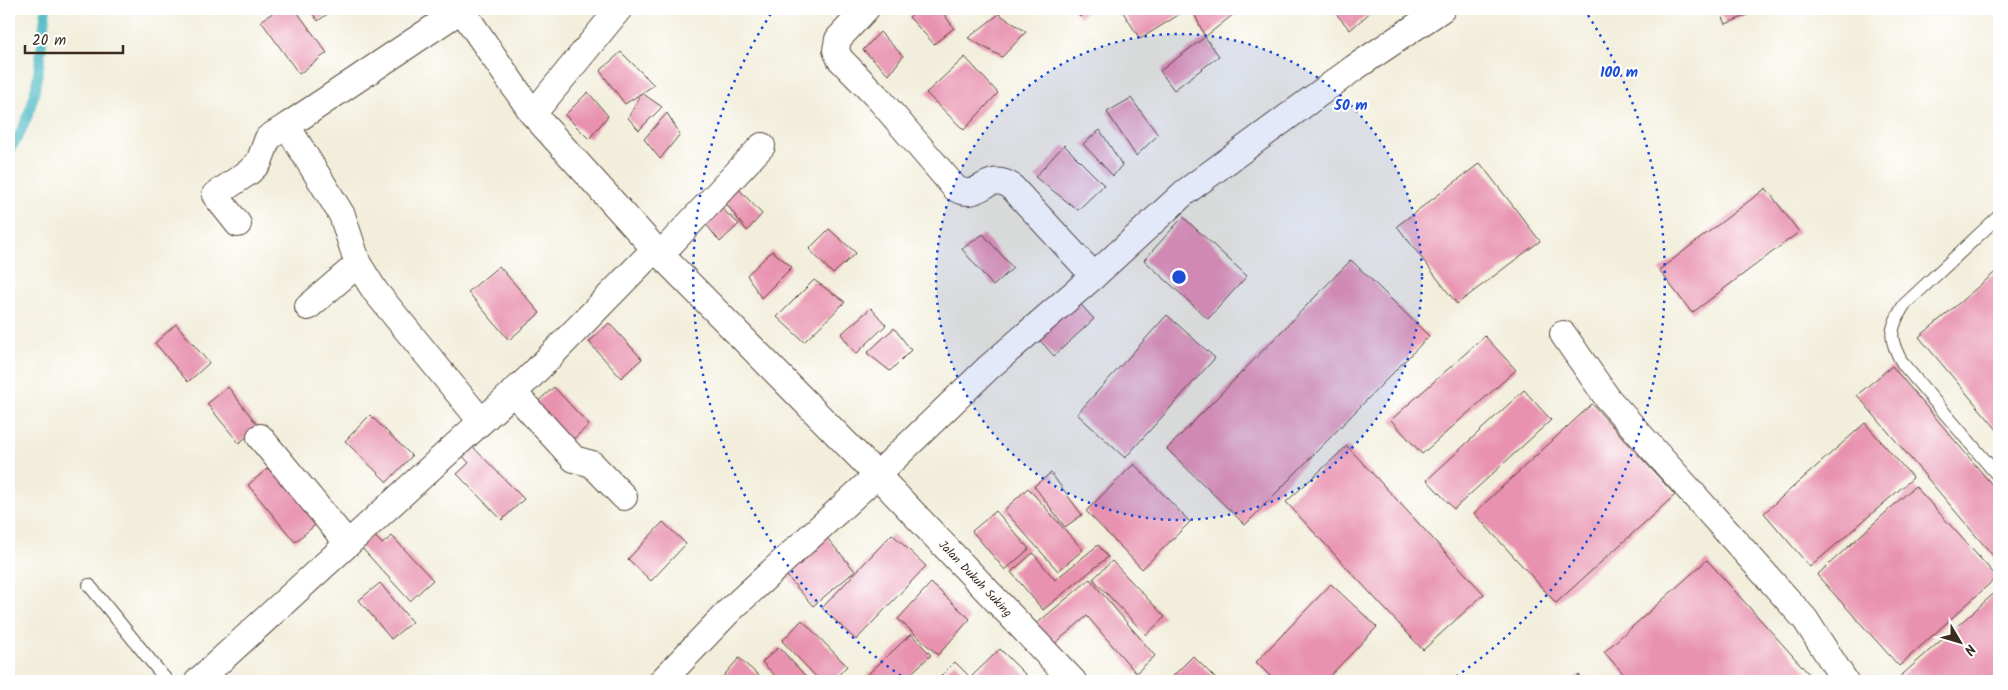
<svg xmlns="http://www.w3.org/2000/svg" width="2008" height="690" viewBox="0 0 2008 690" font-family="Kalam,sans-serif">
	<rect width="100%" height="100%" fill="#fff"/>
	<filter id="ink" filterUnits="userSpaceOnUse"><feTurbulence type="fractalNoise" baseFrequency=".02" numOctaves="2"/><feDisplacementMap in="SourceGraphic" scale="10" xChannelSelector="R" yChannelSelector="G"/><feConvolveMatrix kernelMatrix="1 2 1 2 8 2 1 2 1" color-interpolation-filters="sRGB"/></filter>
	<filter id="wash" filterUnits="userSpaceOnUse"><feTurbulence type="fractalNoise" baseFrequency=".0096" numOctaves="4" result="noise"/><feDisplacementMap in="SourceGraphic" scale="20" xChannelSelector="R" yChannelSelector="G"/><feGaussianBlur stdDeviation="1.12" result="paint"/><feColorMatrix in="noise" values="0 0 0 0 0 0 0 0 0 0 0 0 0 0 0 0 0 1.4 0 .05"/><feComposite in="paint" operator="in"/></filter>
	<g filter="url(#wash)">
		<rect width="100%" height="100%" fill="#f2eedb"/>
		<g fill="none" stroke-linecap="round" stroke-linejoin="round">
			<path stroke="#49b8c1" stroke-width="10" d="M9,151C40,109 39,59 46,9"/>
		</g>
		<g id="blocks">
			<g fill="#e892af">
				<polygon points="278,9 295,9 327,53 299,74 261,21"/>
				<polygon points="309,9 334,9 318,21"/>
				<polygon points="919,9 940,9 954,28 934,44 909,17"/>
				<polygon points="1073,9 1089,9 1080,17"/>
				<polygon points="1121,9 1188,9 1140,39"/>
				<polygon points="1192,9 1240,9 1205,37"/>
				<polygon points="1332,9 1374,9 1350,30"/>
				<polygon points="1719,9 1758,9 1759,10 1726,24"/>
				<polygon points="999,14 1026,32 1002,57 968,38"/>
				<polygon points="880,32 903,56 889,75 863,50"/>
				<polygon points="1205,37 1219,56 1174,90 1160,71"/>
				<polygon points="621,52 654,85 642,93 662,107 639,130 628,118 642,93 625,104 600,71"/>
				<polygon points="965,57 998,93 964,130 926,93"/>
				<polygon points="588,92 608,116 589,139 565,115"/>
				<polygon points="1131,98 1158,135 1136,156 1107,112"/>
				<polygon points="667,113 680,134 660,159 644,139"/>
				<polygon points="1100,130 1122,165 1113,176 1083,144"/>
				<polygon points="1064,145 1104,185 1078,210 1035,177"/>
				<polygon points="1480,163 1540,241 1457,304 1397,226"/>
				<polygon points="735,185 762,214 747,231 722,198"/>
				<polygon points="1766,188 1799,232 1692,313 1659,270"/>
				<polygon points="720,207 739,224 720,242 706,224"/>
				<polygon points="1183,217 1247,276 1208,319 1144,260"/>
				<polygon points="829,229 856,253 833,274 809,249"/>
				<polygon points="983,234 1013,268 993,286 962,249"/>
				<polygon points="772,251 792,267 761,298 747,275"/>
				<polygon points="1351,260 1429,336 1245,525 1167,449"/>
				<polygon points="499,266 540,313 509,340 468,292"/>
				<polygon points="1999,269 1999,432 1919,337"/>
				<polygon points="814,280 845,302 804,342 777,317"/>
				<polygon points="1075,298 1094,319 1054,356 1036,336"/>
				<polygon points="871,308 886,325 856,354 841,334"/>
				<polygon points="1167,315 1215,358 1125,458 1077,414"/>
				<polygon points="609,323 642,359 621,378 589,342"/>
				<polygon points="176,324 209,363 188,382 155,343"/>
				<polygon points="894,328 911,350 890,371 867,353"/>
				<polygon points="1485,336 1516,370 1422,454 1391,420"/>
				<polygon points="1892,366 1999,493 1999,563 1857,395"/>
				<polygon points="228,387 259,427 239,443 207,404"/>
				<polygon points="554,387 589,425 570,442 535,404"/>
				<polygon points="1524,390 1551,420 1454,509 1427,480"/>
				<polygon points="1592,404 1675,495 1556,603 1474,513"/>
				<polygon points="370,415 412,456 387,482 345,441"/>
				<polygon points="1865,423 1913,478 1810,567 1764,513"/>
				<polygon points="470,444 524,499 502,520 457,474 469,463 461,454"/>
				<polygon points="1347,446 1484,594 1423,650 1286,502"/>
				<polygon points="273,464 320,521 295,542 248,485"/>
				<polygon points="1134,464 1190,522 1142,569 1086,511"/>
				<polygon points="1051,473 1082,515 1065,527 1034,486"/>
				<polygon points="1915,486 1997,577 1899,666 1817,575"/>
				<polygon points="1028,488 1083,550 1058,571 1004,510"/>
				<polygon points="996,511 1029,549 1005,570 972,531"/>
				<polygon points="663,522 686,544 651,581 628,559"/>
				<polygon points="822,532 855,571 813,606 780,568"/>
				<polygon points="373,534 382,544 392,536 433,580 410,601 360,546"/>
				<polygon points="892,534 926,566 856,640 822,608"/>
				<polygon points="1098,545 1108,557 1043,610 1011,572 1033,553 1055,580"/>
				<polygon points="1707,560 1809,674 1801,681 1630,681 1604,652"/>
				<polygon points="1112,561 1165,617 1146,635 1093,579"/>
				<polygon points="1090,579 1155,656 1136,673 1087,616 1053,645 1035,625"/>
				<polygon points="380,583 412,622 391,639 359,600"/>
				<polygon points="931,583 970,619 938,655 898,619"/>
				<polygon points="1331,584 1377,627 1325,681 1275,681 1256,662"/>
				<polygon points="1999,589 1999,681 1895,681"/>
				<polygon points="802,620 847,666 833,681 820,681 782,641"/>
				<polygon points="911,634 931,655 903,681 872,681 867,675"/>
				<polygon points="779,647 810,681 780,681 762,662"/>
				<polygon points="1000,649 1032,681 977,681 972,676"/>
				<polygon points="1193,656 1217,680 1168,681"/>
				<polygon points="739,658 765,681 719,681"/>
				<polygon points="955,662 974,681 936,681"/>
				<polygon points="1579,675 1584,681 1572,681"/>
			</g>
		</g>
	</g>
	<g filter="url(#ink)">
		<use href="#blocks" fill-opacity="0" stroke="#56473a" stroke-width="1"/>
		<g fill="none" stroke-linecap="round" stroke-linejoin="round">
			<defs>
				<g id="service">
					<path d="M1999,216L1904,305C1889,329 1888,339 1903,364L1999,477"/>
					<polyline points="89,585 167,681"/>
				</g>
				<g id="minor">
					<path id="s1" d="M461,9L533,114L655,249L877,475L1073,681"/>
					<polyline points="462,9 287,126 342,215 358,264 375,291 481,421"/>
					<path d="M866,9L838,39L836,50L840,59L880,100L955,188C979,203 986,170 1011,186L1094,276"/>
					<polyline points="533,114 619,9"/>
					<polyline points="238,224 215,195 249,172 259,162 268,138 287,126"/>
					<polyline points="661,254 762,146"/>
					<polyline points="308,307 358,264"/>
					<polyline points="1563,334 1608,399 1805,619 1845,681"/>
					<polyline points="513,392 574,459 592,464 624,497"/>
					<polyline points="260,437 348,544"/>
					<polyline points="198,681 529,378 655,249"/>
					<polyline points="662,681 729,611 877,475 988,368 1094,276 1184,193 1354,68 1442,9"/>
				</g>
			</defs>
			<use href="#service" stroke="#56473a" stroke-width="14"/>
			<use href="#minor" stroke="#56473a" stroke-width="28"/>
			<use href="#service" stroke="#fff" stroke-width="12"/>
			<use href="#minor" stroke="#fff" stroke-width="26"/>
		</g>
	</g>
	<circle cx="1179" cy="277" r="243" fill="#1d4ed8" fill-opacity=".12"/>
	<g fill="none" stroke="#1d4ed8" stroke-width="2.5" stroke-dasharray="2.5 5">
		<circle cx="1179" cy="277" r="243"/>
		<path d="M907 680A486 486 0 0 1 774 9M1584 9A486 486 0 0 1 1451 680"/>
	</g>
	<g text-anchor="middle" stroke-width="4.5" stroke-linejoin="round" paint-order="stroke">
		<g font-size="12" fill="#3b2a1e" stroke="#fff">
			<text dy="4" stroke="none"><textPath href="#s1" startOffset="769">Jalan Dukuh Suking</textPath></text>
		</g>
	</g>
	<circle cx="1179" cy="277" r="8" fill="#1d4ed8" stroke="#fff" stroke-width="2.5"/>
	<g font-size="15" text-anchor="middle" font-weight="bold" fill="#1d4ed8" stroke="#fff" stroke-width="4.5" stroke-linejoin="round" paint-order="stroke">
		<text x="1619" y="77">100 m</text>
		<text x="1351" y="110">50 m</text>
	</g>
	<rect width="2008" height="690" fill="none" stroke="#fff" stroke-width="30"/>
	<g transform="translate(1960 642) rotate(128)" stroke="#ffffff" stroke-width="4" paint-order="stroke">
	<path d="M0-4L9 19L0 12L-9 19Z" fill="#3b2a1e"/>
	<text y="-8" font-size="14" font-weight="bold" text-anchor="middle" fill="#3b2a1e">N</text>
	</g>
	<path d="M25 45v8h98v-8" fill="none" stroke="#3b2a1e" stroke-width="2.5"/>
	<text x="32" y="45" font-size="15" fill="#3b2a1e" stroke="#ffffff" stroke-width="4" paint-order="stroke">20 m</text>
</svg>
